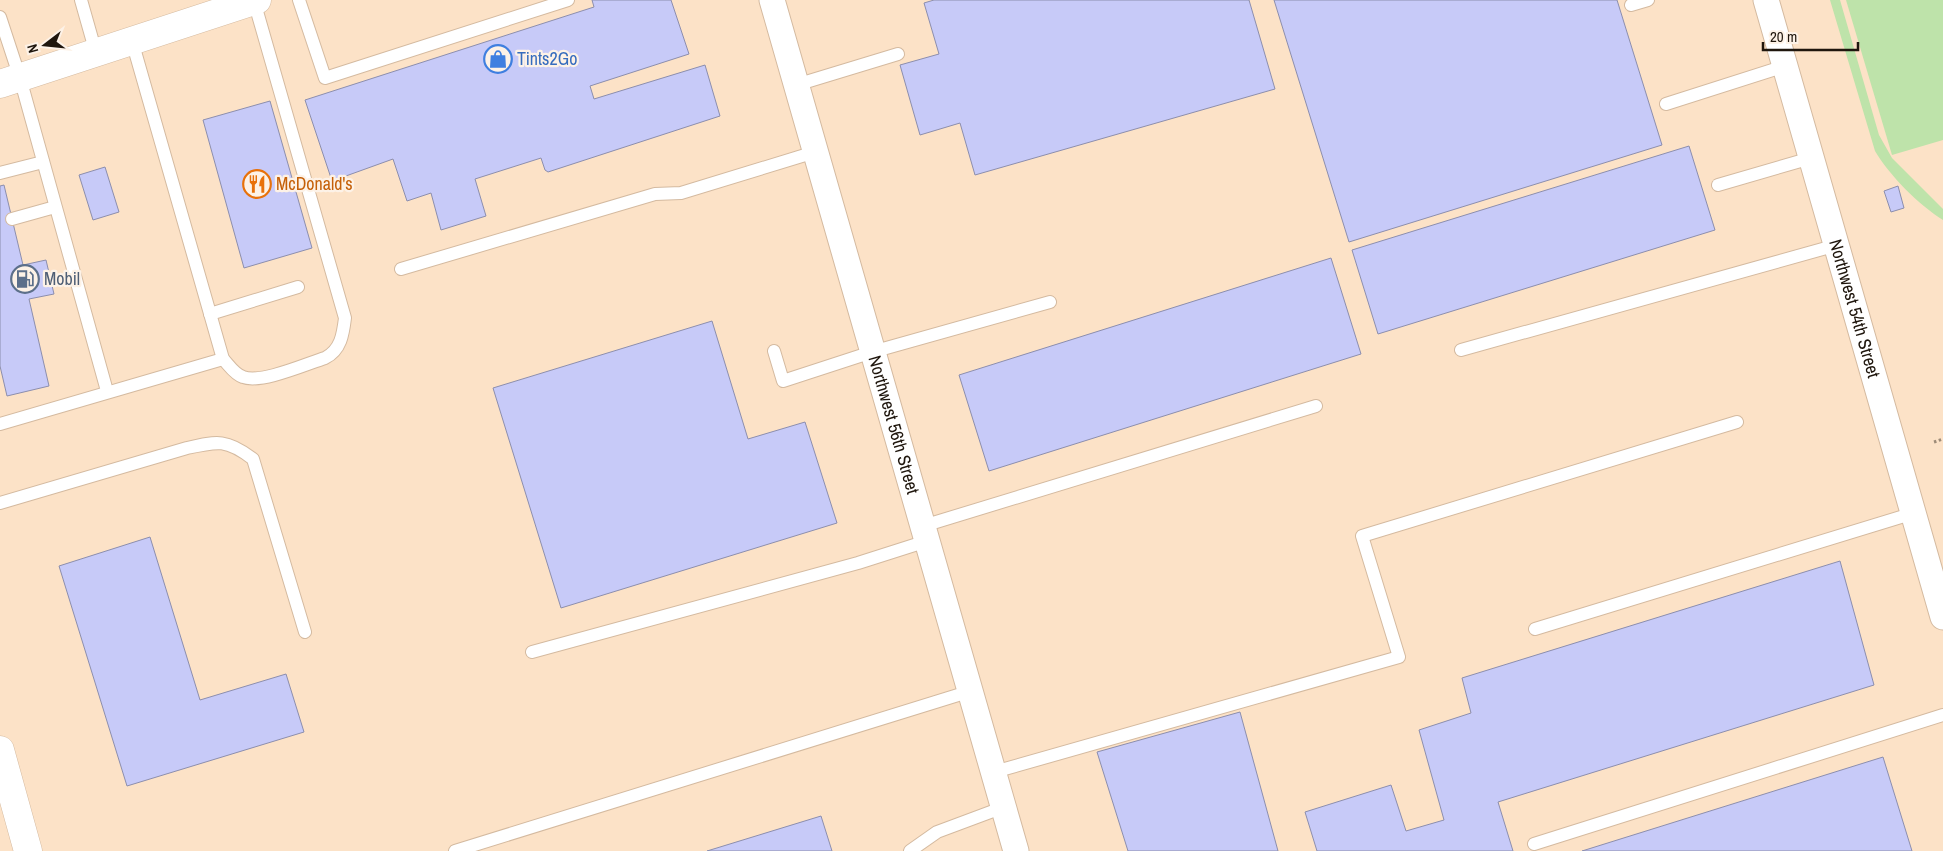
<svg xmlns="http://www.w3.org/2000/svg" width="1943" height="851" viewBox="0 0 1943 851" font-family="'Archivo Narrow',sans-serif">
	<rect width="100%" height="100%" fill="#fce2c7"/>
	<g fill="#bee3aa">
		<path d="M1830,0H1840L1879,135L1892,158L1943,209V220C1919,205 1889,175 1875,151Z"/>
		<polygon points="1846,0 1943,0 1943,140 1892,155"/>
	</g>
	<g fill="#c7caf8" stroke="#8c8ead">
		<polygon points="592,0 671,0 689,54 590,86 594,99 705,65 720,116 548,172 545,170 541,158 475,179 486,216 441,230 431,193 407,201 393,159 332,181 305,100 594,7"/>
		<polygon points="934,0 1249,0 1275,89 975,175 960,123 920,135 900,65 939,54 924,3"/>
		<polygon points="1274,0 1617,0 1662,145 1349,242"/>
		<polygon points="270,101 312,248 244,268 203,120"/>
		<polygon points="1689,146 1715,230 1378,334 1352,250"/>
		<polygon points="105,167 119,212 93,220 79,175"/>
		<polygon points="4,185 23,265 46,260 54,294 29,299 49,386 7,396 0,366 0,186"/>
		<polygon points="1898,186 1904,208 1891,212 1884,191"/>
		<polygon points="1331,258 1361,354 989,471 959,375"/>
		<polygon points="712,321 748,439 805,422 837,523 561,608 493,388"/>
		<polygon points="150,537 200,700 286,674 304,732 127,786 59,566"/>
		<polygon points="1840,561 1874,685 1498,802 1513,851 1317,851 1305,812 1391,785 1406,831 1444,820 1419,730 1471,713 1462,678"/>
		<polygon points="1240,712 1278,851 1128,851 1097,752"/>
		<polygon points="1883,757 1912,851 1582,851"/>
		<polygon points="821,816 832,851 707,851"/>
	</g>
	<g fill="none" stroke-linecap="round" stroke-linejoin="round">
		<defs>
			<g id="service">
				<polyline points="81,0 96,53"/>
				<polyline points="299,0 325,78 568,0"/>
				<polyline points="1631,5 1648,0"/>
				<polyline points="0,17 20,78 107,391"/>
				<polyline points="796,85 898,54"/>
				<polyline points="1666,104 1785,66"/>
				<polyline points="0,173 43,162"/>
				<polyline points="1718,185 1811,158"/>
				<polyline points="12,219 55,207"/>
				<polyline points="401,269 655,194 681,193 815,152"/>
				<polyline points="210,314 298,287"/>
				<polyline points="1461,350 1837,245"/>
				<polyline points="774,351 783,381 872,352 1050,302"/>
				<path d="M223,359C229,365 234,374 243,377C261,384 306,364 325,358C341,350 343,334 345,318L254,1"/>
				<polyline points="0,424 223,359 132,41"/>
				<path d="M0,503L187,448C218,441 227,439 253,459L305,632"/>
				<polyline points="923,526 1316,406"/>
				<polyline points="1535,629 1914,513"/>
				<polyline points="532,652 858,563 927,541"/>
				<polyline points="994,772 1399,657 1362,536 1737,422"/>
				<polyline points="1534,844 1943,715"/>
				<polyline points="455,851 971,691"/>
				<polyline points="910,851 937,832 1004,807"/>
			</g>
			<g id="minor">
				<path id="s1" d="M772,0L1016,851"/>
				<path id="s2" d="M1766,0L1943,617"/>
			</g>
			<g id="secondary">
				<polyline points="0,84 257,0"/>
				<polyline points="0,750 28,851"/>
			</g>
		</defs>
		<use href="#service" stroke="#d4baa0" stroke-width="14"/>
		<use href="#minor" stroke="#d4baa0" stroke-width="27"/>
		<use href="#secondary" stroke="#d4baa0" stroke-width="29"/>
		<polyline stroke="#9e8c78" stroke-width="3" stroke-dasharray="2.5 2.5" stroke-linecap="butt" points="1934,442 1943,439"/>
		<use href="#service" stroke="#fff" stroke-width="12"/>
		<use href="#minor" stroke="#fff" stroke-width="25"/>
		<use href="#secondary" stroke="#fff" stroke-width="28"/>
	</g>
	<defs>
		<symbol id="shop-ring" viewBox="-11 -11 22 22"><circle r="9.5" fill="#fdf2e7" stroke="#3f7fe0" stroke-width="1.5"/><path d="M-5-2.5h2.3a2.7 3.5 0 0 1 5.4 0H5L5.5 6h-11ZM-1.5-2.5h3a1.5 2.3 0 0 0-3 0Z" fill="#3f7fe0"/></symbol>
		<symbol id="restaurant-ring" viewBox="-11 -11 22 22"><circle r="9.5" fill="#fdf2e7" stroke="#e8710a" stroke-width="1.5"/><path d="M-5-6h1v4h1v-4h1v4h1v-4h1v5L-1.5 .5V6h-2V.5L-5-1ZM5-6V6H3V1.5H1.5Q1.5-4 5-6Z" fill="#e8710a"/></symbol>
		<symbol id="fuel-ring" viewBox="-11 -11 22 22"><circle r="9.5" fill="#fdf2e7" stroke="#5c6f8a" stroke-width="1.5"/><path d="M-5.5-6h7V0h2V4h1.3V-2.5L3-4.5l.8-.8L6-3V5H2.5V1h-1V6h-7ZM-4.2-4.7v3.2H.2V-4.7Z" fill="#5c6f8a"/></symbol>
	</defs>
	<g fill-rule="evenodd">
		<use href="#shop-ring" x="482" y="43" width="32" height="32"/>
		<use href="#restaurant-ring" x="241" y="168" width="32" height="32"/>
		<use href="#fuel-ring" x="9" y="263" width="32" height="32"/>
	</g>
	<g text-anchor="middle" stroke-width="4.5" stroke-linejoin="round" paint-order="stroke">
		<g font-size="18" fill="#366cbe" stroke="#fdf2e7" text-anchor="start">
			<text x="517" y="65">Tints2Go</text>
		</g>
		<g font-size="18" fill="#c56008" stroke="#fdf2e7" text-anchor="start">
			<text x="276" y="190">McDonald's</text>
		</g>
		<g font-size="18" fill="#4e5e75" stroke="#fdf2e7" text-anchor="start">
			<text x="44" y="285">Mobil</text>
		</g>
		<g font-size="18" fill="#1f160d" stroke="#fdf2e7">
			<text dy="6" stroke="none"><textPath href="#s2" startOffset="321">Northwest 54th Street</textPath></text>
			<text dy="6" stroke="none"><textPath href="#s1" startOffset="442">Northwest 56th Street</textPath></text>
		</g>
	</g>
	<g transform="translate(45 45) rotate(254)" stroke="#fdf2e7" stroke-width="4" paint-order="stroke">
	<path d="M0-4L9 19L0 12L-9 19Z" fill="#1f160d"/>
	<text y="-8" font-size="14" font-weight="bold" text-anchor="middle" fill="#1f160d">N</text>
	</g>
	<path d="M1763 42v8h95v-8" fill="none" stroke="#1f160d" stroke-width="2.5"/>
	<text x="1770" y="42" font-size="15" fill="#1f160d" stroke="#fdf2e7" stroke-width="4" paint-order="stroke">20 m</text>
</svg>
